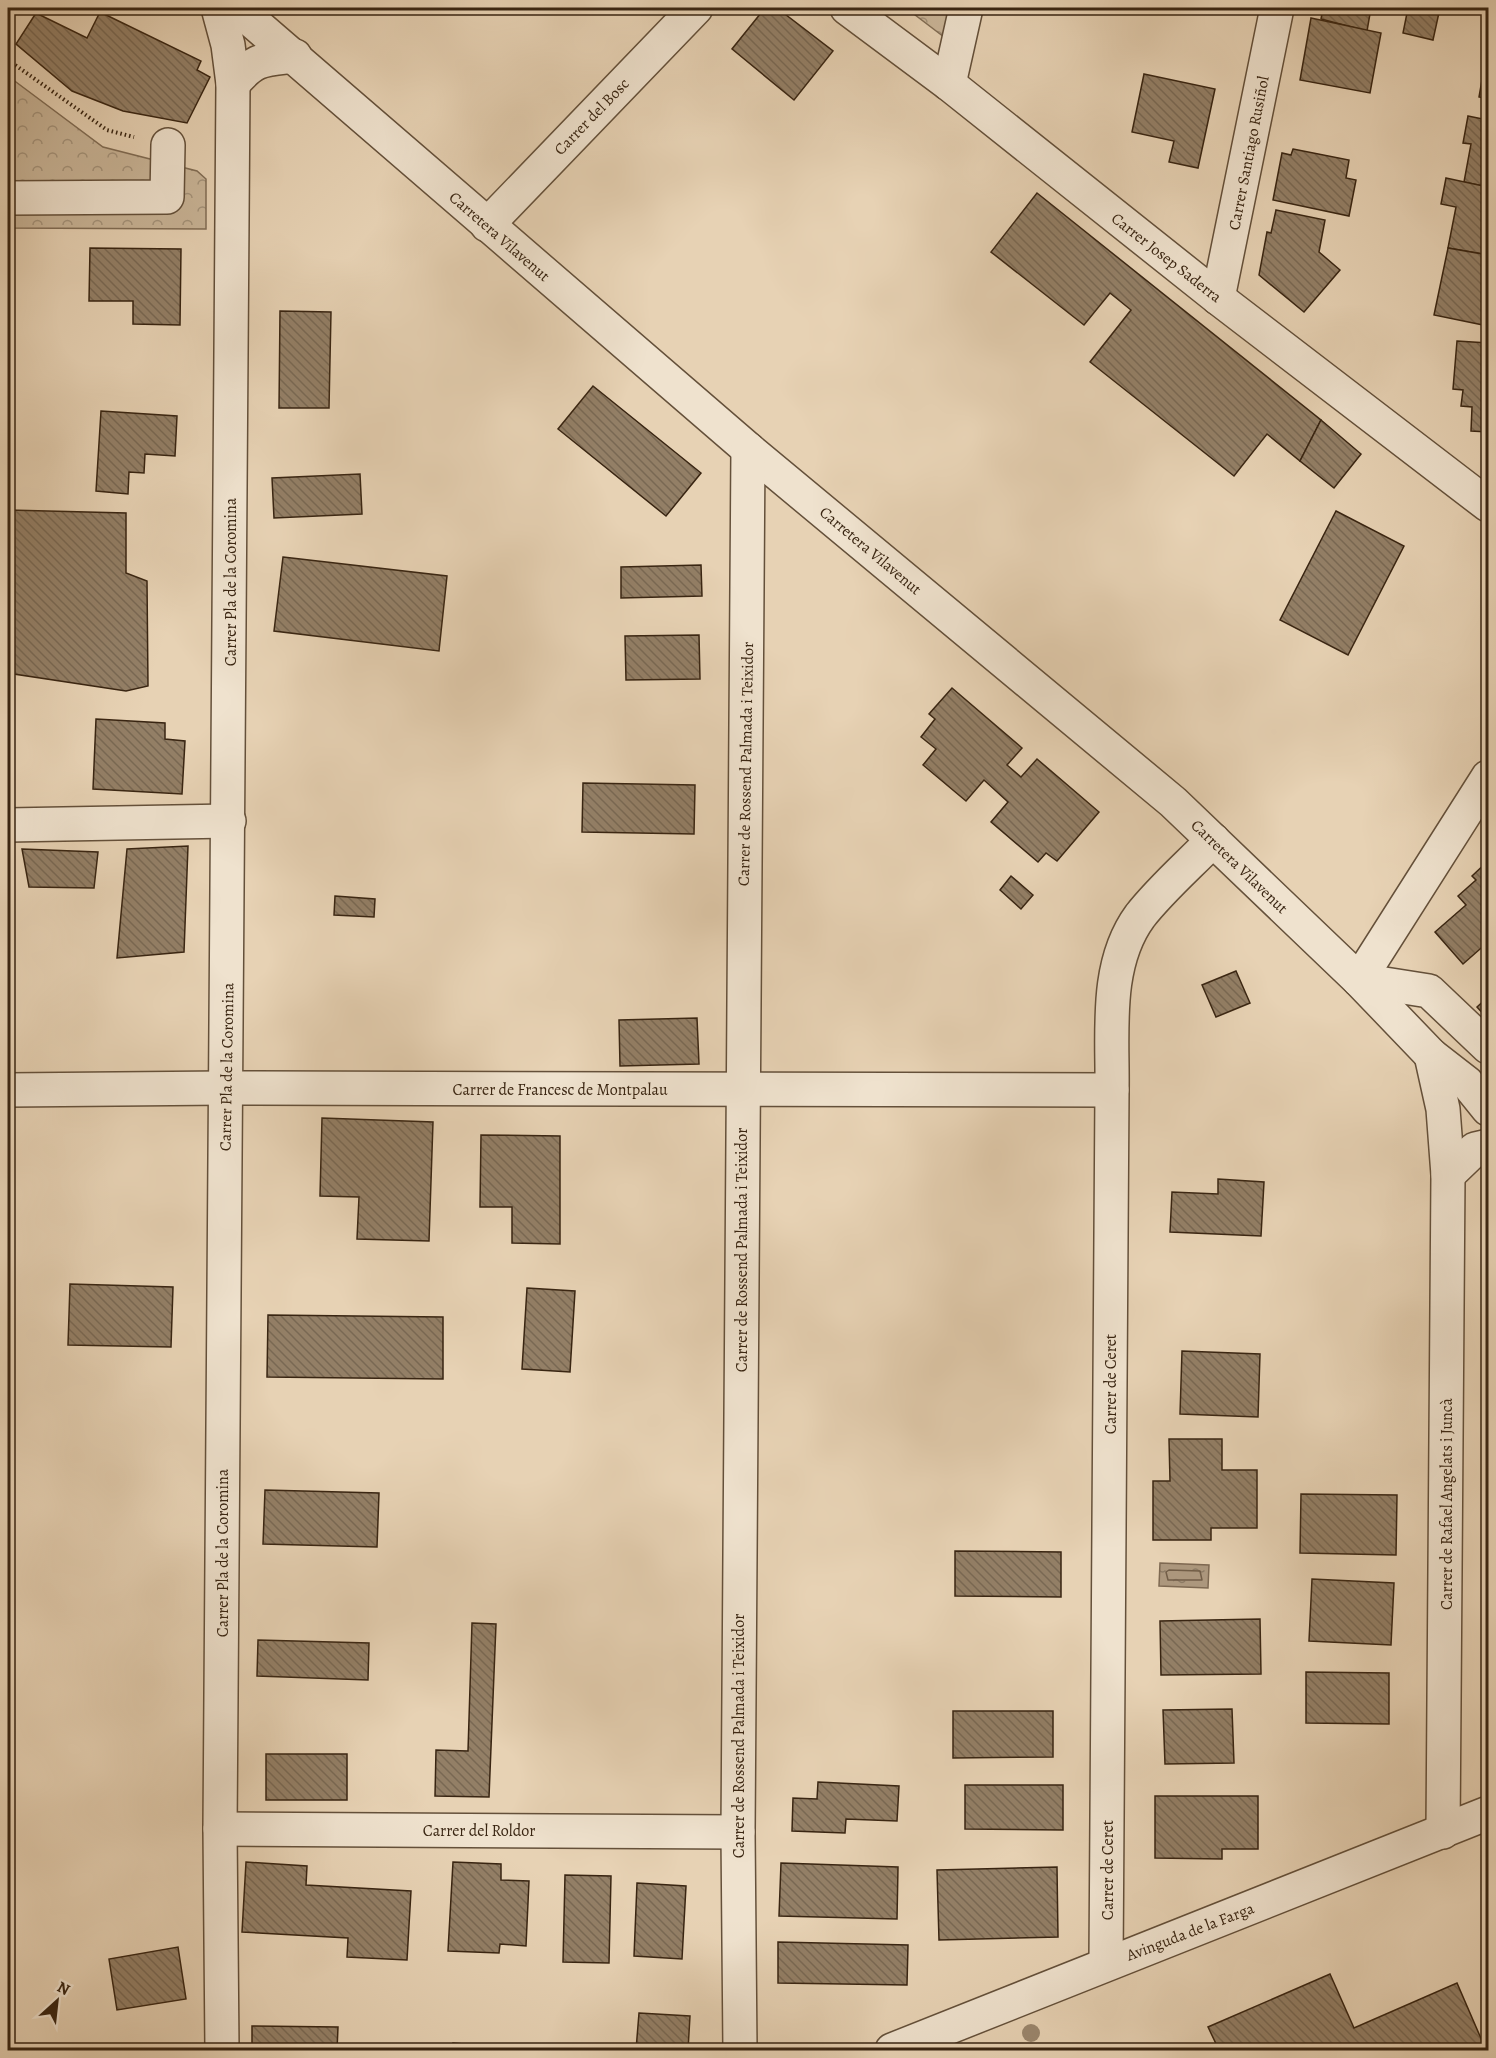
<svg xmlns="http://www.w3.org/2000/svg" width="1496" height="2058" viewBox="0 0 1496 2058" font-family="Alegreya,serif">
	<defs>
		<pattern id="park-crowns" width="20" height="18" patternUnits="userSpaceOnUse" patternTransform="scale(1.5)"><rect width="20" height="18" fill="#c9b598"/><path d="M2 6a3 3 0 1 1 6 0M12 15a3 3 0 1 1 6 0" fill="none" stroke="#a4937b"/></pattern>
		<pattern id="water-ripples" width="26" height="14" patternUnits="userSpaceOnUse" patternTransform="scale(1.5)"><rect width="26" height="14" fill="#ac977d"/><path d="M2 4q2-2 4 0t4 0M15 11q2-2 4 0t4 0" fill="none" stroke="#8d7b65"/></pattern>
		<pattern id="building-back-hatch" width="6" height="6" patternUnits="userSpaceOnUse" patternTransform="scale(1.5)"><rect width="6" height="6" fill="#937f66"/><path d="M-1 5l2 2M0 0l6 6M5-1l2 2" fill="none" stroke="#796853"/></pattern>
	</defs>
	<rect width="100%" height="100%" fill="#e7d2b4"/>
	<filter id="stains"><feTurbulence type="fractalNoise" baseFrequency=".00333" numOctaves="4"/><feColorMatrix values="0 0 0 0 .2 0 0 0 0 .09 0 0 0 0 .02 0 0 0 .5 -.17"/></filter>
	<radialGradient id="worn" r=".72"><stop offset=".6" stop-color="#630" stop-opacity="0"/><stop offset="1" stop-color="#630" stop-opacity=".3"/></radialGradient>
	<g fill="url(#park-crowns)" stroke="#816d55" stroke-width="1.5">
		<polygon points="906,8 950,8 944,37"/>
		<polygon points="8,76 103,147 197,171 206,179 206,229 8,228"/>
	</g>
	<polygon fill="url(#water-ripples)" stroke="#7e6952" stroke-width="1.5" points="1160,1563 1209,1565 1208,1588 1159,1586"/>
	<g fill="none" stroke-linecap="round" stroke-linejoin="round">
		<polygon stroke="#725e48" stroke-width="1.5" points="1169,1570 1200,1571 1202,1580 1168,1580 1166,1572"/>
	</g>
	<g fill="url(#building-back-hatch)" stroke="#392512" stroke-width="1.5">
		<polygon points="765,8 777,8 833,51 794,100 732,49"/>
		<polygon points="1323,8 1371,8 1367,31 1321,19"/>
		<polygon points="1408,8 1440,8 1433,40 1403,33"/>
		<polygon points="100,12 201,61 197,70 210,77 187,123 123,111 72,91 16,44 36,13 87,38"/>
		<polygon points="1311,18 1381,33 1370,93 1300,80"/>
		<polygon points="1486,57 1488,58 1488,99 1479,97"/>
		<polygon points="1144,74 1215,89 1198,168 1169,162 1174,141 1132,132"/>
		<polygon points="1468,116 1488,120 1488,187 1464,182 1471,144 1463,143"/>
		<polygon points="1293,149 1349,160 1346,178 1356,180 1349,216 1273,200 1282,153 1291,155"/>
		<polygon points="1446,178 1488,187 1488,255 1448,248 1456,207 1441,204"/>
		<polygon points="1037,193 1321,420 1300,461 1267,434 1234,476 1090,362 1131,310 1110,293 1084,325 991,252"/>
		<polygon points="1276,210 1325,220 1319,252 1340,270 1304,312 1259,275 1267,232 1271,233"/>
		<polygon points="8,241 12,241 13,322 8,322"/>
		<polygon points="90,248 181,249 180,325 133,324 133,301 89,301"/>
		<polygon points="1448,248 1488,255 1488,326 1434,315"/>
		<polygon points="280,311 331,312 329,408 279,408"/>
		<polygon points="1457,341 1488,343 1488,432 1471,431 1472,407 1461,406 1463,390 1453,389"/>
		<polygon points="593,386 701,473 666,516 558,429"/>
		<polygon points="101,411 177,416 175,456 145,454 144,473 129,472 128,494 96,491"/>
		<polygon points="1321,420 1361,454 1334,488 1300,461"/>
		<polygon points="360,474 362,514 274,518 272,478"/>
		<polygon points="8,510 126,513 126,573 147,581 148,686 126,691 14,674 12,608 8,607"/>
		<polygon points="1336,511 1404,546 1348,655 1280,620"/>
		<polygon points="283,557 447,576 439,651 274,631"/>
		<polygon points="701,565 702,596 621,598 621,567"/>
		<polygon points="699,635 700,679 626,680 625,636"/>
		<polygon points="952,688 1022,748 1007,765 1021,777 1037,759 1099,812 1057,861 1046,853 1038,862 991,822 1008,802 984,780 966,801 923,765 936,749 921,737 935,719 929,714"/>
		<polygon points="96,719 165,723 165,739 185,741 182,794 93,789"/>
		<polygon points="583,783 695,785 694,834 582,832"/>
		<polygon points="188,846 184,952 117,958 127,849"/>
		<polygon points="22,849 98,852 94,888 29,887"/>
		<polygon points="1488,861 1488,942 1463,964 1435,932 1466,905 1458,896 1476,880 1472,876"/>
		<polygon points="1011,876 1033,895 1021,909 1000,890"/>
		<polygon points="335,896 375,899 374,917 334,915"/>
		<polygon points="1236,971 1250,1003 1216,1017 1202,985"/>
		<polygon points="1488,997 1488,1019 1477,1007"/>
		<polygon points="697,1018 699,1064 620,1066 619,1020"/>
		<polygon points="322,1118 433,1122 429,1241 357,1239 359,1197 320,1196"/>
		<polygon points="481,1135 560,1136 560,1244 512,1243 512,1207 480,1207"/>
		<polygon points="1218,1179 1264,1182 1261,1236 1170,1232 1172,1192 1218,1194"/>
		<polygon points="70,1284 173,1287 171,1347 68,1345"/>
		<polygon points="527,1288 575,1291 570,1372 522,1369"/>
		<polygon points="268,1315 443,1317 443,1379 267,1377"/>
		<polygon points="1182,1351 1260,1354 1258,1417 1180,1414"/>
		<polygon points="1169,1439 1222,1439 1222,1470 1257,1470 1257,1528 1211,1528 1211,1540 1153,1540 1153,1481 1170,1481"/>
		<polygon points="265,1490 379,1493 377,1547 263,1544"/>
		<polygon points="1301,1494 1397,1495 1396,1555 1300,1553"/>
		<polygon points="955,1551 1061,1552 1061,1597 955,1596"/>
		<polygon points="1312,1579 1394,1583 1391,1645 1309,1641"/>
		<polygon points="1260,1619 1261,1674 1161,1675 1160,1621"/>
		<polygon points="472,1623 496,1624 489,1797 435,1796 436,1750 468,1751"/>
		<polygon points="258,1640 369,1643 368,1680 257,1676"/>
		<polygon points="1488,1652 1488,1734 1486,1734"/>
		<polygon points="1306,1672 1389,1673 1389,1724 1306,1723"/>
		<polygon points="1232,1709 1234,1763 1165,1764 1163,1710"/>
		<polygon points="953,1711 1053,1711 1053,1757 953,1758"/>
		<rect x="266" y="1754" width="81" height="46"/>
		<polygon points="818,1782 899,1786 897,1821 846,1819 845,1833 792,1831 793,1798 817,1799"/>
		<polygon points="965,1785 1063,1785 1063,1830 965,1829"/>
		<polygon points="1155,1796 1258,1796 1258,1849 1222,1849 1222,1859 1155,1858"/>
		<polygon points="246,1862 307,1866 306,1885 411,1891 407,1960 347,1957 348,1938 242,1932"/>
		<polygon points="453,1862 501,1864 501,1880 529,1881 526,1946 500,1944 499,1953 448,1951"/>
		<polygon points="781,1863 898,1867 897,1919 779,1916"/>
		<polygon points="1057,1867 1058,1937 939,1940 937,1870"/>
		<polygon points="565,1875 611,1876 609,1963 563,1962"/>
		<polygon points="637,1883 686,1886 682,1959 634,1956"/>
		<polygon points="778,1942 908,1945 907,1985 778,1983"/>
		<polygon points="178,1947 186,1999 117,2010 109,1959"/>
		<polygon points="1330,1974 1354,2028 1457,1983 1486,2050 1219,2050 1208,2027"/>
		<polygon points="639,2013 690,2016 688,2050 636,2050"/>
		<polygon points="252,2026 338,2027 337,2050 252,2050"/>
		<polygon points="453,2043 522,2049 522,2050 453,2050"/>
	</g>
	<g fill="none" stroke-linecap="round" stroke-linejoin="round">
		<defs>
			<g id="minor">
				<polyline points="218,8 228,45 233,84 220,1829 222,2050"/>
				<polyline points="237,8 748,449 1173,802 1359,980 1431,1055 1467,1083 1488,1109"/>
				<polyline points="847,8 949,84 1218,298 1488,505"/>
				<path d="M233,84C255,58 262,60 295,56"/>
				<polyline points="949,84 966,8"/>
				<polyline points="8,198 167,197 168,145"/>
				<polyline points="487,225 696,8"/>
				<polyline points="1218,298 1277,8"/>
				<polyline points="8,825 229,821"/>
				<polyline points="1359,980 1488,777"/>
				<polyline points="1359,980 1429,991 1488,1047"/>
				<polyline points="1431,1055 1443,1109 1448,1175 1443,1832"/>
				<polyline points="8,1090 225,1088 1112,1090"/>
				<polyline points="1448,1175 1475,1149 1488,1146"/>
				<polyline points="220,1829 738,1832"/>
				<path d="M1106,1964L1112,1090C1113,1033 1104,965 1140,916C1161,889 1189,865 1213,840"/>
				<polyline points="740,2050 738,1832 748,449"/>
				<polyline points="892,2050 1488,1813"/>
			</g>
		</defs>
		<use href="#minor" stroke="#64503a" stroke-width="36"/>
		<polyline stroke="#392512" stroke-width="4" stroke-dasharray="1.5 3" stroke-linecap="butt" points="8,60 107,130 134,137"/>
		<use href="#minor" stroke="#efe2ce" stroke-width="33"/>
	</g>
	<circle fill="#9b876e" cx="1031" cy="2033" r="9"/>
	<g text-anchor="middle" stroke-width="4.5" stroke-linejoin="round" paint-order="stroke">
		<g font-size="16" fill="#392512" stroke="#efe2ce">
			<text transform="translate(591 116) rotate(-46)" y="6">Carrer del Bosc</text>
			<text transform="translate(1248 153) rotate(-79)" y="6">Carrer Santiago Rusiñol</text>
			<text transform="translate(500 236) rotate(41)" y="6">Carretera Vilavenut</text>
			<text transform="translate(1167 257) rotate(38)" y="6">Carrer Josep Saderra</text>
			<text transform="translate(871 550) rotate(40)" y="6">Carretera Vilavenut</text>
			<text transform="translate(230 582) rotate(-90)" y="6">Carrer Pla de la Coromina</text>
			<text transform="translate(745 764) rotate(-89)" y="6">Carrer de Rossend Palmada i Teixidor</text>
			<text transform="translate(1240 866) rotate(44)" y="6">Carretera Vilavenut</text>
			<text transform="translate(226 1067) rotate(-89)" y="6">Carrer Pla de la Coromina</text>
			<text x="560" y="1095">Carrer de Francesc de Montpalau</text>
			<text transform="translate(741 1250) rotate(-90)" y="6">Carrer de Rossend Palmada i Teixidor</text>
			<text transform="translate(1110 1384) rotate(-90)" y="6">Carrer de Ceret</text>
			<text transform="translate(1446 1504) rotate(-90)" y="6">Carrer de Rafael Angelats i Juncà</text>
			<text transform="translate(222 1553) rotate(-90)" y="6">Carrer Pla de la Coromina</text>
			<text transform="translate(738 1736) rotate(-90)" y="6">Carrer de Rossend Palmada i Teixidor</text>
			<text x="479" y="1836">Carrer del Roldor</text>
			<text transform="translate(1107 1870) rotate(-90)" y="6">Carrer de Ceret</text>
			<text transform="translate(1190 1931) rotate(-21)" y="6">Avinguda de la Farga</text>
		</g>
	</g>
	<rect width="1496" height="2058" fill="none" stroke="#e7d2b4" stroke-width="30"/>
	<rect x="9" y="9" width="1478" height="2040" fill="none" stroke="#392512" stroke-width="3"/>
	<rect x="15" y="15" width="1466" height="2028" fill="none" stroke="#392512" stroke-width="1.5"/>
	<g transform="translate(57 2001) rotate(27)" stroke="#efe2ce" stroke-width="4.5" paint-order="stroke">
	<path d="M0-4.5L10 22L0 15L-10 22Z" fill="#392512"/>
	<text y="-9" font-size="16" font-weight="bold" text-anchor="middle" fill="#392512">N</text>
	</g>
	<rect width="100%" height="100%" filter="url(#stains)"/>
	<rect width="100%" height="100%" fill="url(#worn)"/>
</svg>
